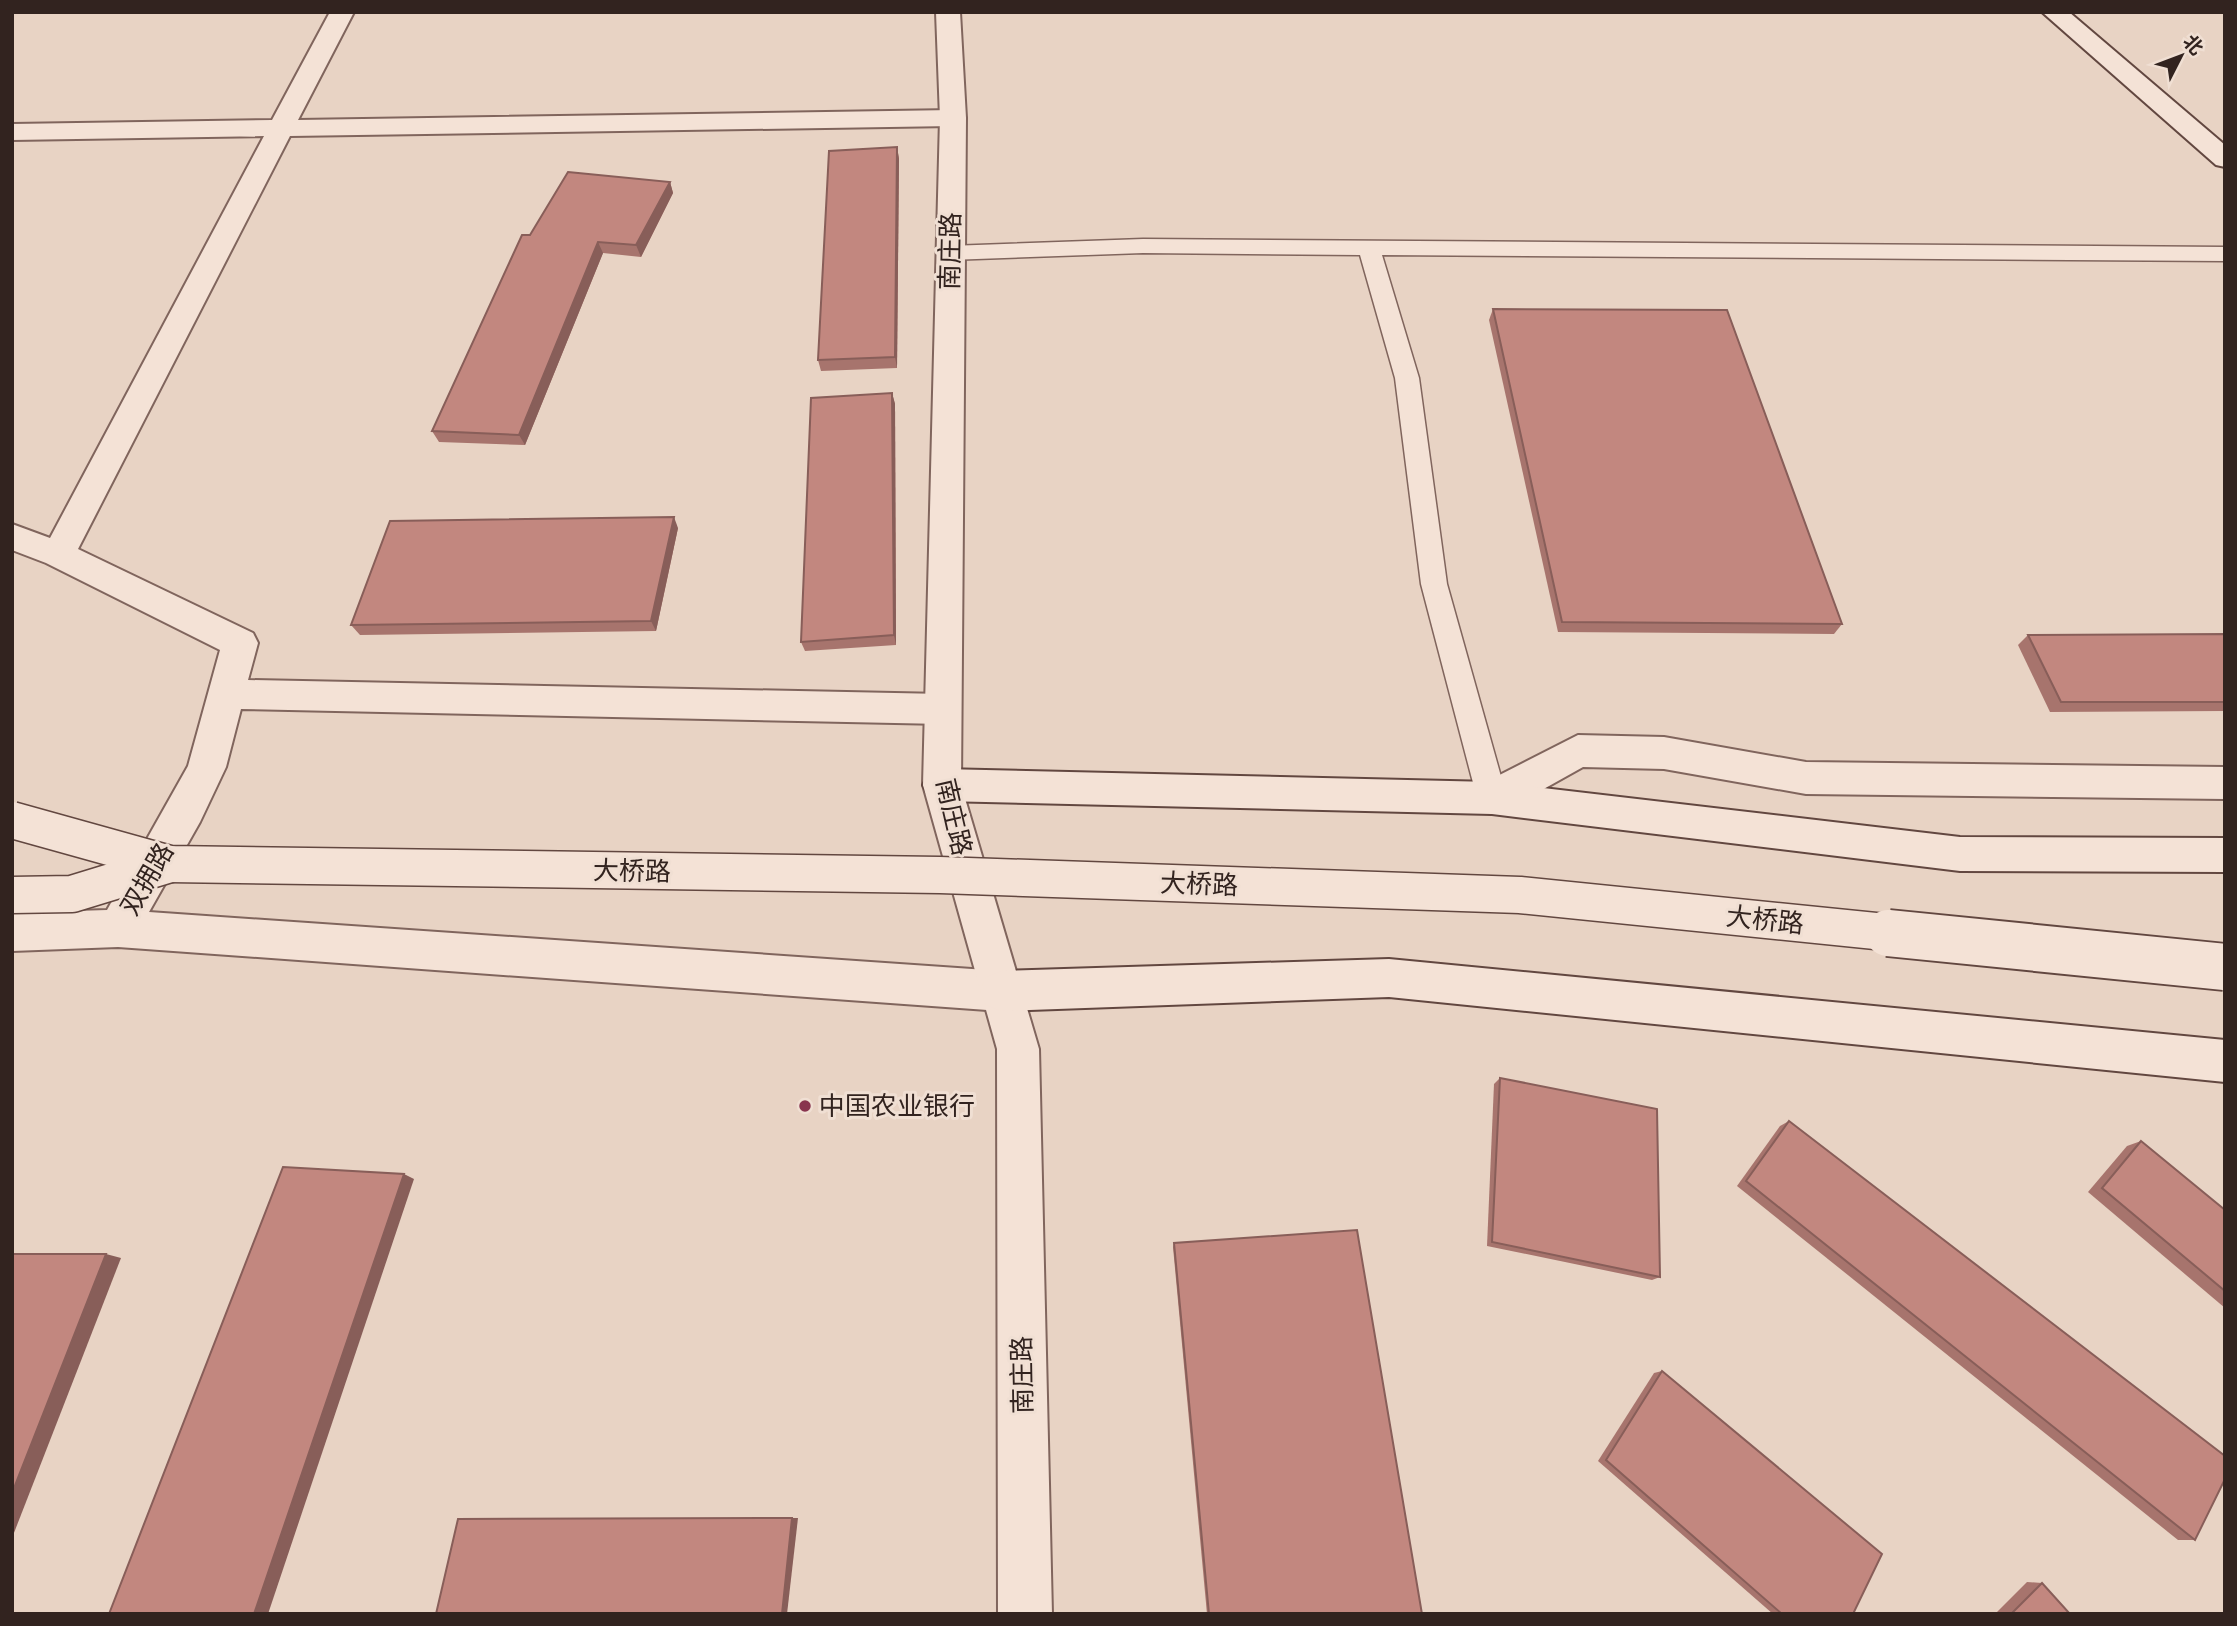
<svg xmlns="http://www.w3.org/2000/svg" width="2237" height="1626" viewBox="0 0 2237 1626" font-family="Spectral,'Noto Sans SC',serif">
	<rect width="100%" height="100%" fill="#e8d3c4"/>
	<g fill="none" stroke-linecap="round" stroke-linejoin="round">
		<defs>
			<polygon id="service" points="1143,239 2225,247 2225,261 1382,255 1419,378 1447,584 1507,798 1502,807 1492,811 1482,807 1477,798 1421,584 1395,378 1360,255 1143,253 949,260 941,258 938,253 941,248 949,246"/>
			<g id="minor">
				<polygon points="330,12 354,12 298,120 953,110 962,113 966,118 962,123 953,126 290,136 78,549 253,633 258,643 248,680 943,694 956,698 961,709 956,720 943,724 241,709 226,767 200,822 149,912 1001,971 1016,977 1022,991 1016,1005 1001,1011 118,947 12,951 12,913 107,910 188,766 220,650 46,563 12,550 12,524 50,538 264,136 12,140 12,124 272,120"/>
				<polygon points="1578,735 1664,737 1806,762 2225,767 2225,799 1806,794 1664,769 1583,767 1506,810 1492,814 1478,810 1473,798 1478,786"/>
			</g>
			<polygon id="tertiary" points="936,12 960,12 966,118 961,785 1039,1049 1052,1614 998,1614 997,1049 923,785 940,118"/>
			<g id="secondary">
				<polygon points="2042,12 2069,12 2225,145 2225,167 2216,165"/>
				<polygon points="942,769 1492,782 1960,837 2225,838 2225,872 1960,871 1492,814 942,801 929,796 923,785 929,774"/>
				<polygon points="1389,959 2225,1040 2225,1082 1389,997 1001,1011 986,1005 980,991 986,977 1001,971"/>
			</g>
		</defs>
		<use href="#service" stroke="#80655d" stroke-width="3"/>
		<use href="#minor" stroke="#80655d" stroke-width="4"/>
		<use href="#tertiary" stroke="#80655d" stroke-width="4"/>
		<use href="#secondary" stroke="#624740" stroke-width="4"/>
		<use href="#service" fill="#f4e2d6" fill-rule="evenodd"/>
		<use href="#minor" fill="#f4e2d6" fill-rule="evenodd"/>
		<use href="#tertiary" fill="#f4e2d6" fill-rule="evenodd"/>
		<use href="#secondary" fill="#f4e2d6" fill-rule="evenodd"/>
		<defs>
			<g id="secondary-bridge-far1">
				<polyline points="12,820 170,864 940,875 1520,895 1905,934"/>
				<polyline points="12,895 72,894 170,864"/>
			</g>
			<polyline id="secondary-bridge" points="1888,933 2225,967"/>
		</defs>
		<use href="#secondary-bridge-far1" stroke="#624740" stroke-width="39" stroke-linecap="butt"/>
		<use href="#secondary-bridge" stroke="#624740" stroke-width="50" stroke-linecap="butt"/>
		<use href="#secondary-bridge-far1" stroke="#f4e2d6" stroke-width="36"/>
		<use href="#secondary-bridge" stroke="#f4e2d6" stroke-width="46"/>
	</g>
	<g fill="#a7746d">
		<polygon points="897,147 899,159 897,368 821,371 818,360"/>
		<polygon points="670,182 673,193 641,257 603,253 525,445 439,442 432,431 530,235"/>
		<polygon points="1493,309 1842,624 1834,634 1558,632 1489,320"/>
		<polygon points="892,393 895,404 896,645 805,651 801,642"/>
		<polygon points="678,528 656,631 360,635 351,625"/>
		<polygon points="2225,634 2225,711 2050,712 2018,645 2028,635"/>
		<polygon points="1500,1078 1660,1277 1652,1280 1487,1246 1494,1084"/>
		<polygon points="1789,1121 2195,1540 2178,1540 1737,1186 1780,1126"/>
		<polygon points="2141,1141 2225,1210 2225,1308 2088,1192 2127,1146"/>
		<polygon points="1174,1243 1422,1614 1207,1614 1173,1247"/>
		<polygon points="1662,1371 1853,1614 1773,1614 1598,1461 1654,1373"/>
		<polygon points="2027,1582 2042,1583 2070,1614 1995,1614"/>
	</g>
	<g fill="#885e59">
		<polygon points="897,147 899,159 897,368 895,357"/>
		<polygon points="670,182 673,193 641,257 636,245"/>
		<polygon points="598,242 603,253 525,445 519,435"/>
		<polygon points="892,393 895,404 896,645 894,635"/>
		<polygon points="674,517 678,528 656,631 651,621"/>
		<polygon points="404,1174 414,1179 268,1614 254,1614"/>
		<polygon points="106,1254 121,1258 12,1538 12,1493"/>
		<polygon points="792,1518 798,1518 787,1614 782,1614"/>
	</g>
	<g fill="#c2877f" stroke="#885e59" stroke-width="2">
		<polygon points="897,147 895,357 818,360 829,151"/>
		<polygon points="568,172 670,182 636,245 598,242 519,435 432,431 522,235 530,235"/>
		<polygon points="1493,309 1727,310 1842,624 1562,622"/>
		<polygon points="892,393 894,635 801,642 811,398"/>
		<polygon points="674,517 651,621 351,625 390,521"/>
		<polygon points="2225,634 2225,702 2061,702 2028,635"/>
		<polygon points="1500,1078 1657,1109 1660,1277 1492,1242"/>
		<polygon points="1789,1121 2225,1456 2225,1479 2195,1540 1746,1181"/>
		<polygon points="2141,1141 2225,1210 2225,1291 2102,1188"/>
		<polygon points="283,1167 404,1174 254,1614 109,1614"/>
		<polygon points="1357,1230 1422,1614 1209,1614 1174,1243"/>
		<polygon points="12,1254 106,1254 12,1493"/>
		<polygon points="1662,1371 1882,1554 1853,1614 1782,1614 1606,1460"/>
		<polygon points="792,1518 782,1614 436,1614 458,1519"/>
		<polygon points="2042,1583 2070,1614 2011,1614"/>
	</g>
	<circle fill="#88344e" stroke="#f0dfd3" stroke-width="2.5" cx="805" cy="1106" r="7"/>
	<g text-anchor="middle" stroke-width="6" stroke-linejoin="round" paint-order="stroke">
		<g font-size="26" fill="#32231f" stroke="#f0dfd3">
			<text transform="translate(950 251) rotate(-89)" y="9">南庄路</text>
			<text transform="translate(954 817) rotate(77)" y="9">南庄路</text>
			<text transform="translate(632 871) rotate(1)" y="9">大桥路</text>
			<text transform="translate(147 879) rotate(-60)" y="9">双拥路</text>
			<text transform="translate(1199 884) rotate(2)" y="9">大桥路</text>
			<text transform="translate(1765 920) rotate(6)" y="9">大桥路</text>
			<text transform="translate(1022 1375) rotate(-91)" y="9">南庄路</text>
		</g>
		<g font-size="26" fill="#32231f" stroke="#f0dfd3" text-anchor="start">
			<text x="819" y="1115">中国农业银行</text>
		</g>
	</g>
	<rect width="2237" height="1626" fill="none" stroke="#32231f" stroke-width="28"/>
	<g transform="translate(2181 56) rotate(48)" stroke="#f0dfd3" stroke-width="5" paint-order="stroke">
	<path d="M0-5L12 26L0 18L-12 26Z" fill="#32231f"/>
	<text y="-10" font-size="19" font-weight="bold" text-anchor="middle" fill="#32231f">北</text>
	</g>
</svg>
